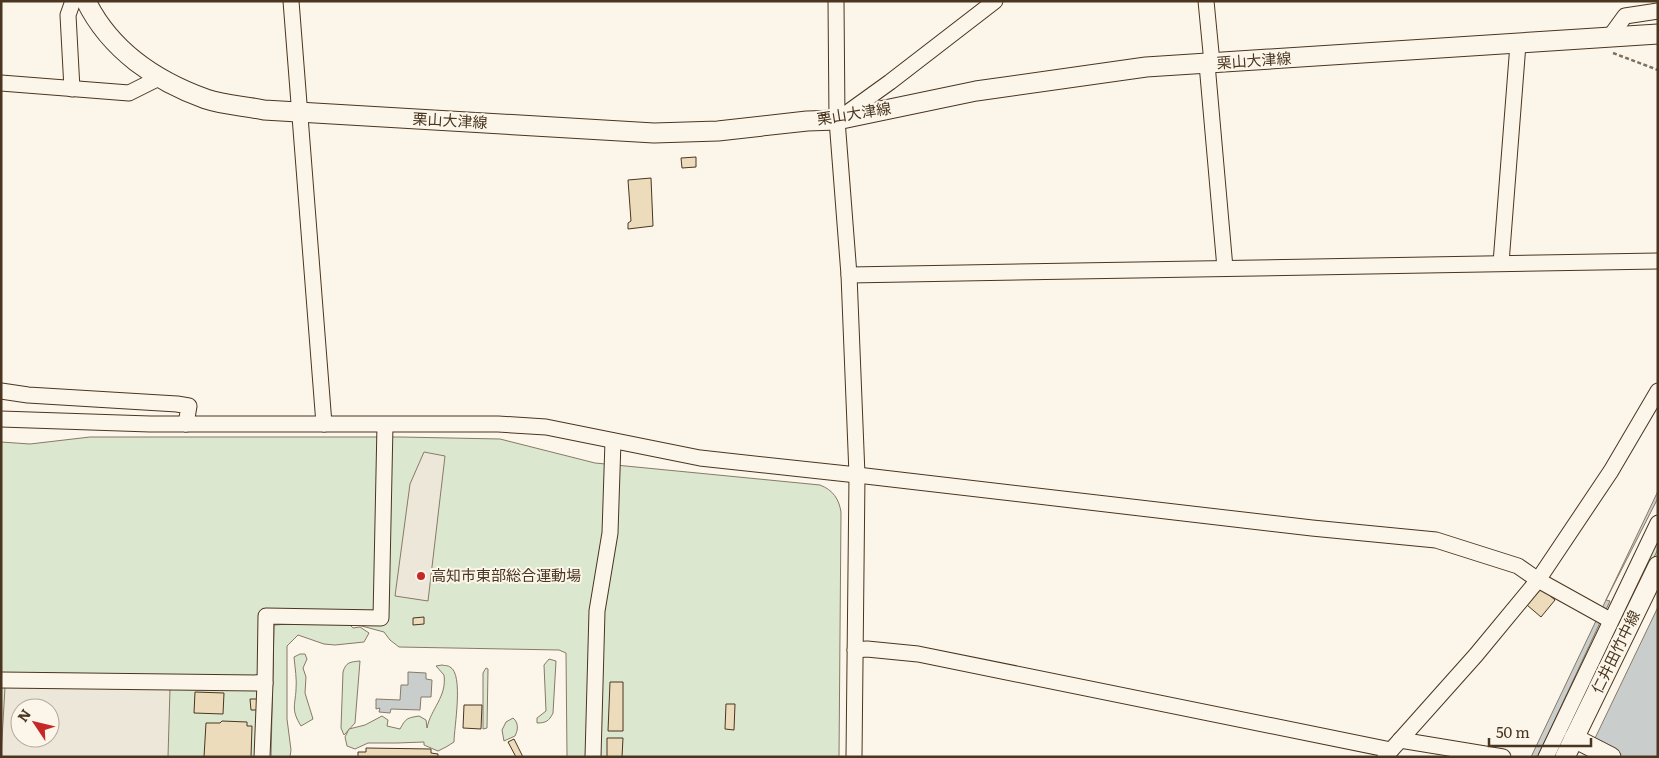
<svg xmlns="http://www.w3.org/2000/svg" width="1659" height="758" viewBox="0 0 1659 758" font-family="Literata,'Noto Sans JP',serif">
	<rect width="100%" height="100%" fill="#fbf6e9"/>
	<g fill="#dce7d0" stroke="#887966" fill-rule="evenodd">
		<path d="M90,437H401L500,439L595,463L820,485C833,490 839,499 841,512L839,757H567L566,653L559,650L399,647L390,640L384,632L358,625H350L353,628L360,627L369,633L364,642L335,645L324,644L298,635L287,646V719L291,750L290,757H271L274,625L289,624H273L269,757H1V442L30,444ZM20,708H50V738H20Z"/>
		<polygon points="1658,533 1658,549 1557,757 1552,757"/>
		<path d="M300,654H305L307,659L303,668L306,677L305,693L313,719L301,726C291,710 295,706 296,690C297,679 295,668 294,657Z"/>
		<path d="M549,659L556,661L553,713C549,721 546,723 537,723V718L546,711L544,665Z"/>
		<path d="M360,661L355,723L344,735L341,728L343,672C346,662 350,662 360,661Z"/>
		<path d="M442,665C445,666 448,665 450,667C464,674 454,728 454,742L446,747L438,751L424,745V742L397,743H368L355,749L347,746L345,737L349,729L365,725L382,716L388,720L387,726L400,729C406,718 407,718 419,716L426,720L427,728C431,708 447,697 444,675L436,666Z"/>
		<polygon points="486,668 488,669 487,728 483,729 483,673"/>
		<path d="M513,718C519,723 518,730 515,736L504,741L502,730L506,722Z"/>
	</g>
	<g fill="#ede7d9" stroke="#887966" fill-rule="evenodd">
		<polygon points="424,452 445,456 428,601 395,596 410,484"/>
		<path d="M5,687L170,689L168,757H1ZM20,708H50V738H20Z"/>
	</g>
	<g fill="#c9cecd" stroke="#887966">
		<polygon points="1658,491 1658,498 1606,600 1610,601 1538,756 1531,757"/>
		<polygon points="1658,607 1658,757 1586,757"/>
		<polygon points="408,672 426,673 426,679 432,680 431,697 421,697 420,710 391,709 390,713 379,712 380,708 376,709 376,699 400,700 401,685 408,685"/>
	</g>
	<g fill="#ecdcbc" stroke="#4a3520">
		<polygon points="696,157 696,167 682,168 681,158"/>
		<polygon points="651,178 653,226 628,229 628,223 631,221 628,180"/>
		<polygon points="1541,588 1555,600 1541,617 1527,605"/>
		<polygon points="424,617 424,624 413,625 413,618"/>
		<polygon points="610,682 623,682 623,731 608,731"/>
		<polygon points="195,692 224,693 223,714 194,713"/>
		<polygon points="250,699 257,699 257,710 251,710"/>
		<polygon points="726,704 735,704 734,730 725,729"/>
		<polygon points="464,705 482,705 481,729 463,728"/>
		<polygon points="222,721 247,722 247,726 252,726 251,757 204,757 206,723 220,723"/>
		<polygon points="607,738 623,738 622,757 607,757"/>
		<polygon points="514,739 523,757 516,757 508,742"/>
		<polygon points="366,748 431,749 431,753 438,754 438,757 358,757 358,752 366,752"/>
	</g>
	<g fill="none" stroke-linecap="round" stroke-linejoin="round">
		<defs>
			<g id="minor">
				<polyline points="291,1 324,424"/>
				<polyline points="836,1 837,120 849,275 857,475 854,757"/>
				<polyline points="1206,1 1212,63"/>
				<polyline points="1609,38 1625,16 1658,11"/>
				<polyline points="1207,64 1225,268"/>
				<polyline points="1,83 129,93 159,78"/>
				<polyline points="72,89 68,15 73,1"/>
				<polyline points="840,118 890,82 995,1"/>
				<polyline points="1501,263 1518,44"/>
				<path d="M849,275C1118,268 1388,266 1658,261"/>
				<polyline points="1,391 28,395 177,404 189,406 186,424"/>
				<polyline points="1,419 150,424 498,424 546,427 700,458 857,475 1312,528 1436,540 1518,566 1538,580 1610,620"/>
				<polyline points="855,650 867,649 918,654 1391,750"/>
				<polyline points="1,680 265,683 266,616 381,618 385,425"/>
				<polyline points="1400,740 1503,757"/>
				<polyline points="262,757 265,683"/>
				<polyline points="593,757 597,611 610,533 613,441"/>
				<polyline points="1385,757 1476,655 1538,580 1611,471 1658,391"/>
				<polyline points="1546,757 1658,523"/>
			</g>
			<g id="major">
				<path d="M86,1C110,50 156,81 206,99C224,105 245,106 264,110L654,133L718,131L807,121L837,120L976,91L1146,67L1658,34"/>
				<polyline points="1574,738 1611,757"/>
				<polyline points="1565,757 1658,566"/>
			</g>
		</defs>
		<use href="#minor" stroke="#4a3520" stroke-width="17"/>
		<use href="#major" stroke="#4a3520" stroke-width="21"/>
		<polyline stroke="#7f6f5c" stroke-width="2.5" stroke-dasharray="4 2.5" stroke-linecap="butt" points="1613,53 1658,70"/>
		<use href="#minor" stroke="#fbf6e9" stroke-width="15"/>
		<use href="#major" stroke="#fbf6e9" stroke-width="19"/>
	</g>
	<circle fill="#c62828" stroke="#fbf6e9" stroke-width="2" cx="421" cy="576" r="5"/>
	<g text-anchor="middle" stroke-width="4" stroke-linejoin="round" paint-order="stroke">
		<g font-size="15" fill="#4a3520" stroke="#fbf6e9">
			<text transform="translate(1254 61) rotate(-4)" y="5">栗山大津線</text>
			<text transform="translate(854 114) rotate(-9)" y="5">栗山大津線</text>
			<text transform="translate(450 121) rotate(3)" y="5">栗山大津線</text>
			<text transform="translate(1616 652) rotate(-64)" y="5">仁井田竹中線</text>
		</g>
		<g font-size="15" fill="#4a3520" stroke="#fbf6e9" text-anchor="start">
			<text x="431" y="581">高知市東部総合運動場</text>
		</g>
	</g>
	<rect width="1659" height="758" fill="none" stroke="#4a3520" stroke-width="5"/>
	<g transform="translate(35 723) rotate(305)"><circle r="24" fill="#fbf6e9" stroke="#b4a999"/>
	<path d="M0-4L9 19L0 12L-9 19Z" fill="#c62828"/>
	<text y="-8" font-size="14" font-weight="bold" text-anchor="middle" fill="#4a3520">N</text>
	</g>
	<path d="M1489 738v8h102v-8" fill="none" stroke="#4a3520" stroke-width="2.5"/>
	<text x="1496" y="738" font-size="15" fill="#4a3520" stroke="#fbf6e9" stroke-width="4" paint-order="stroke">50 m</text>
</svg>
